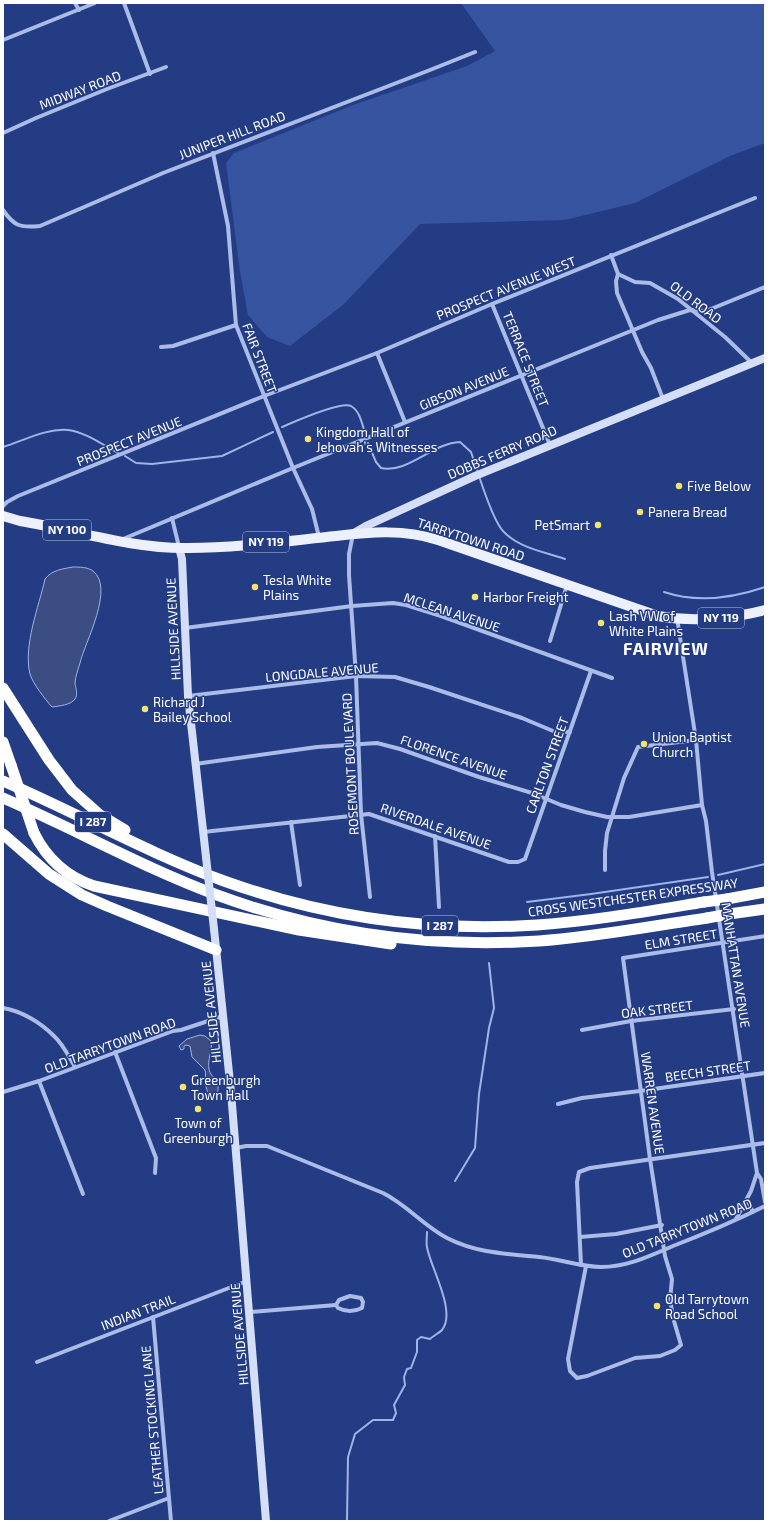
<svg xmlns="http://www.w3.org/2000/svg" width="768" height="1524" viewBox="0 0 768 1524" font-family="'Exo 2',sans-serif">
	<rect width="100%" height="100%" fill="#233c83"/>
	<polygon fill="#3754a0" points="461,3 765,3 765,143 730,156 635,203 565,220 420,224 344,304 290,346 267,337 248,315 240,272 226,163 234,153 353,105 467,66 495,51"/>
	<g fill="#3b4d82" stroke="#9fb4e9">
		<path d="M73,567C79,567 88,567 93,571C115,588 85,642 80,663C78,670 75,677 75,684C76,688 78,695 75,699C71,705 59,706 52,707C45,699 33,684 30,674C23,646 39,606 45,579C52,570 62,569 73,567Z"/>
		<path d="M200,1035L205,1036L211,1041C213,1050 207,1060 209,1069C211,1080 223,1078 216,1097C202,1094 207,1080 205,1070L192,1057L190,1046L186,1045L184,1046V1049L181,1050L179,1046L187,1039Z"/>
	</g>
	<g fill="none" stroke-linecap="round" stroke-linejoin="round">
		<g stroke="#9fb4e9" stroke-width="2">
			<path d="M282,427C294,422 340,401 351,406C360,411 362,424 365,433"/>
			<path d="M368,443L376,462L381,468C408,474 432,443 460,442L471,452L477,470"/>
			<path d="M3,447C23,441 46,428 68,430C85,432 103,445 118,453"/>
			<polyline points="125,456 136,463 152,464 222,456 273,432"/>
			<path d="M480,479C484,491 496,526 505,533C520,548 545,552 565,559"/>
			<path d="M664,592C697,603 733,598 765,587"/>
			<polyline points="718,875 765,864"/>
			<polyline points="527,902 591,894 708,877"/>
			<polyline points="455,1181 475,1148 479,1094 489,1028 494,1008 489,963"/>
			<path d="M347,1521L348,1457L355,1434L373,1420H393L396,1413L394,1405L405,1385L404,1377L407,1369L411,1368L417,1352V1340L421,1337L430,1339C433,1336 439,1333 442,1330C457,1311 430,1267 427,1247C426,1243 427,1237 427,1232"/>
		</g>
		<g stroke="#abbce8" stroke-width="4">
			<polyline points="75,3 79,10"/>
			<polyline points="124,3 150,74"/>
			<polyline points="3,40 95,3"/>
			<polyline points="3,133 36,118 107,89 166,67"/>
			<polyline points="213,153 228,226 236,325 293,468 312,509 319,537"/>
			<path d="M3,210C14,226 20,228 40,226L163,173L430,70L475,52"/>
			<polyline points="611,255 618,274 616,281 617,293 642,352 651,368 663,399"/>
			<polyline points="618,274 635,282 650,283 678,299 725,337 752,363"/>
			<polyline points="492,304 550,445"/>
			<polyline points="161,347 173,346 236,325"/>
			<polyline points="377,353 405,422"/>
			<polyline points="3,506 7,502 18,496 264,396 377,353 492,304 755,198"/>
			<polyline points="172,518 179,547"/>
			<polyline points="353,534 349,554 349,575 356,676 361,814 370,897"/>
			<polyline points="123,539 293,468 658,320 690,310 706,311 765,287"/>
			<polyline points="677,618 696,740 702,805 706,821 712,872 757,1173 761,1179 765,1202"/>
			<polyline points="185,628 352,606 393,603 406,605 441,616 612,678"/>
			<polyline points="550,641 567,585"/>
			<polyline points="188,696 356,676 395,677 429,687 522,718 553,731 570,732"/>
			<polyline points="195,764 317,747 377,743 400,749 479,777 532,793 561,805 585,812 607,817 629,817 702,805"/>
			<polyline points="291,822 300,885"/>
			<polyline points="203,832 369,814 509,862 518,862 525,859 591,671"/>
			<polyline points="435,836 439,907"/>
			<polyline points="605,870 605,851 607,833 624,778 638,747 696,740"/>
			<path d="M3,1008C22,1011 41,1023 54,1036C63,1044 69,1057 75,1067"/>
			<polyline points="582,1030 631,1021 734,1009"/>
			<polyline points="115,1052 156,1158 155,1173"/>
			<polyline points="39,1081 83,1194"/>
			<polyline points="3,1092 39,1081 173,1031 181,1030 223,1016"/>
			<polyline points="558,1104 582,1098 640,1091 765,1073"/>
			<path d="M236,1148L246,1146H267L383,1193C407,1205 424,1226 447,1238C476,1253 507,1254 539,1257C560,1259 580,1267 601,1267C627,1267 650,1256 673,1246C704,1234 735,1221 765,1206"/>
			<polyline points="747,1200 753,1212"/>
			<polyline points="736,1219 751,1191 757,1173"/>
			<polyline points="580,1237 616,1234 662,1225"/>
			<polyline points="581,1265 577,1182 579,1172 590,1168 765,1143"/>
			<polyline points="586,1266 568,1359 570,1371 577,1378 587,1376 635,1358 660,1356 675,1350 681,1345 674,1321 670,1300 672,1279 665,1256 650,1159 623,958 765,936"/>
			<path d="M350,1296L361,1298L363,1302L362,1308C354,1312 346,1312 338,1308L336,1305L339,1300Z"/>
			<polyline points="250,1312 336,1305"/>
			<polyline points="153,1317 171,1521"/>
			<polyline points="37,1362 247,1281"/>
			<polyline points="109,1521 169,1498"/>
		</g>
		<g stroke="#d5def7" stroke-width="8">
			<polyline points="354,533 366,526 475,476 765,358"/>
			<polyline points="179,548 182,559 188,696 206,857"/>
			<polyline points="214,929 231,1092 266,1521"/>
		</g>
		<path stroke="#edf1fe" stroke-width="10" d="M3,516L20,521C74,530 133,549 188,548C237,548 287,541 336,536C371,532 404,529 438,540L658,616C692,622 731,619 765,610"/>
		<g stroke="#fff" stroke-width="11">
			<polyline points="3,688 49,760 72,790 100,815 125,830"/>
			<polyline points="3,742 11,765"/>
			<path d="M3,781C77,813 148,853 224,881C324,917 431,932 537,925C593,921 649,911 704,902"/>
			<path d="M3,798C75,829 144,868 217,895C320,933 430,948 539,941C595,937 651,926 707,918"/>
			<path d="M34,833C47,859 67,877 94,886L299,930L391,944"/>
			<polyline points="3,834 49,874 82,895 107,906 216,950"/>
			<polyline points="727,899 765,892"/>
			<polyline points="729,914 765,909"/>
		</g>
		<polyline stroke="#d5def7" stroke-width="8" points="206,857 214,929"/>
		<g stroke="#fff" stroke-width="11">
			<polyline points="11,765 34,833"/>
			<polyline points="704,902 727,899"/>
			<polyline points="707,918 729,914"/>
		</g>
	</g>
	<g fill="#f3e46e" stroke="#233c83" stroke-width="1.5">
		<circle cx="308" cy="439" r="4"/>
		<circle cx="679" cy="486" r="4"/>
		<circle cx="640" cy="512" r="4"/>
		<circle cx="598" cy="525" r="4"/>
		<circle cx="255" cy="587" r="4"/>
		<circle cx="475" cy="597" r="4"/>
		<circle cx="601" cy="623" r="4"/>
		<circle cx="145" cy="709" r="4"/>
		<circle cx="644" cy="744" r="4"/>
		<circle cx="183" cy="1087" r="4"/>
		<circle cx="198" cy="1109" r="4"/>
		<circle cx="657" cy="1306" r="4"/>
	</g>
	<g text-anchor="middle" stroke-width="3" stroke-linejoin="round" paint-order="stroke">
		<g fill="#233c83" stroke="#bdc4da" stroke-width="1">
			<rect x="43" y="520" width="48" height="20" rx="3"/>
			<rect x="243" y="532" width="46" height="20" rx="3"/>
			<rect x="698" y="608" width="46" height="20" rx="3"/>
			<rect x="75" y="812" width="36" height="20" rx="3"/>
			<rect x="422" y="916" width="36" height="20" rx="3"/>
		</g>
		<g font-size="12" font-weight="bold" fill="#fff">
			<text x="67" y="534">NY 100</text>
			<text x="266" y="546">NY 119</text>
			<text x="721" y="622">NY 119</text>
			<text x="93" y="826">I 287</text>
			<text x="440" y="930">I 287</text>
		</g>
		<g font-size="13" fill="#fff" stroke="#233c83">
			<text transform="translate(80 90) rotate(-21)" y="5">MIDWAY ROAD</text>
			<text transform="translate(232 135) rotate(-21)" y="5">JUNIPER HILL ROAD</text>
			<text transform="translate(506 288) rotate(-22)" y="5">PROSPECT AVENUE WEST</text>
			<text transform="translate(696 302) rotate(37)" y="5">OLD ROAD</text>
			<text transform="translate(260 358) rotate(69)" y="5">FAIR STREET</text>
			<text transform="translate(526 359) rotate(68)" y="5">TERRACE STREET</text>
			<text transform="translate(464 388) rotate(-22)" y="5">GIBSON AVENUE</text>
			<text transform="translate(129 441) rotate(-22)" y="5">PROSPECT AVENUE</text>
			<text transform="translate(502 452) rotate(-23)" y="5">DOBBS FERRY ROAD</text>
			<text transform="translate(471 539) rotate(18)" y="5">TARRYTOWN ROAD</text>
			<text transform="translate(452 612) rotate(18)" y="5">MCLEAN AVENUE</text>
			<text transform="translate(173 629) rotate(-93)" y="5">HILLSIDE AVENUE</text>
			<text transform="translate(322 672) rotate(-5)" y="5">LONGDALE AVENUE</text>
			<text transform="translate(454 757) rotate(19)" y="5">FLORENCE AVENUE</text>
			<text transform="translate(350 764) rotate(-93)" y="5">ROSEMONT BOULEVARD</text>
			<text transform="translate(547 765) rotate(-70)" y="5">CARLTON STREET</text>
			<text transform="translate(436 826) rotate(19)" y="5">RIVERDALE AVENUE</text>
			<text transform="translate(633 897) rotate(-8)" y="5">CROSS WESTCHESTER EXPRESSWAY</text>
			<text transform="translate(681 939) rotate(-9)" y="5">ELM STREET</text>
			<text transform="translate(736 965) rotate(81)" y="5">MANHATTAN AVENUE</text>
			<text transform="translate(657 1009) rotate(-7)" y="5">OAK STREET</text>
			<text transform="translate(211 1012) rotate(-96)" y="5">HILLSIDE AVENUE</text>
			<text transform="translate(110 1045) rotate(-20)" y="5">OLD TARRYTOWN ROAD</text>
			<text transform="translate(708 1071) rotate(-8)" y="5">BEECH STREET</text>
			<text transform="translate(653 1103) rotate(82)" y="5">WARREN AVENUE</text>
			<text transform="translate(687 1228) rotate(-22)" y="5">OLD TARRYTOWN ROAD</text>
			<text transform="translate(138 1312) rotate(-21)" y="5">INDIAN TRAIL</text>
			<text transform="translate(239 1334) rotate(-95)" y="5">HILLSIDE AVENUE</text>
			<text transform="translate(152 1420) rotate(-95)" y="5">LEATHER STOCKING LANE</text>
		</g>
		<g font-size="13" fill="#fff" stroke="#233c83" text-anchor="start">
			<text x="316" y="437">Kingdom Hall of<tspan x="316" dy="15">Jehovah’s Witnesses</tspan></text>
			<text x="687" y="491">Five Below</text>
			<text x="648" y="517">Panera Bread</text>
			<text x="590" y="530" text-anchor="end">PetSmart</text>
			<text x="263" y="585">Tesla White<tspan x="263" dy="15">Plains</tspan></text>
			<text x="483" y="602">Harbor Freight</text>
			<text x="609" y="621">Lash VW of<tspan x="609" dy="15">White Plains</tspan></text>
			<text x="153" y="707">Richard J<tspan x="153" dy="15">Bailey School</tspan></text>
			<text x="652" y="742">Union Baptist<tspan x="652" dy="15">Church</tspan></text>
			<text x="191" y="1085">Greenburgh<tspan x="191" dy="15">Town Hall</tspan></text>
			<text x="198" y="1128" text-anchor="middle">Town of<tspan x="198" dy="15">Greenburgh</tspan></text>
			<text x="665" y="1304">Old Tarrytown<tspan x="665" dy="15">Road School</tspan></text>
		</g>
		<g font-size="17" font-weight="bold" letter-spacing="1" fill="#fff" stroke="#233c83">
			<text x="666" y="655">FAIRVIEW</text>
		</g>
	</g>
	<rect width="768" height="1524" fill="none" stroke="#ffffff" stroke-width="8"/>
</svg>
